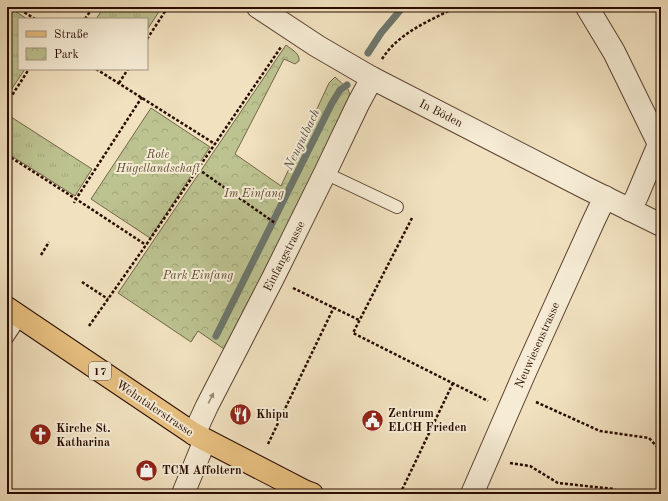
<svg xmlns="http://www.w3.org/2000/svg" width="668" height="501" viewBox="0 0 668 501" font-family="'Old Standard TT',serif">
	<defs>
		<pattern id="grass-tufts" width="24" height="20" patternUnits="userSpaceOnUse"><rect width="24" height="20" fill="#bcc290"/><path d="M3 7l-1-3M5 7V3M7 7l1-3M15 17l-1-3M17 17v-4M19 17l1-3" fill="none" stroke="#a2a67a"/></pattern>
		<pattern id="park-crowns" width="20" height="18" patternUnits="userSpaceOnUse"><rect width="20" height="18" fill="#bcc290"/><path d="M2 6a3 3 0 1 1 6 0M12 15a3 3 0 1 1 6 0" fill="none" stroke="#a2a67a"/></pattern>
	</defs>
	<rect width="100%" height="100%" fill="#f1e1bf"/>
	<filter id="stains"><feTurbulence type="fractalNoise" baseFrequency=".005" numOctaves="4"/><feColorMatrix values="0 0 0 0 .2 0 0 0 0 .09 0 0 0 0 .02 0 0 0 .5 -.17"/></filter>
	<radialGradient id="worn" r=".72"><stop offset=".6" stop-color="#630" stop-opacity="0"/><stop offset="1" stop-color="#630" stop-opacity=".3"/></radialGradient>
	<g fill="url(#grass-tufts)" stroke="#726748">
		<polygon points="7,7 9,7 27,19 19,19 19,69 25,69 7,96"/>
		<polygon points="104,7 162,7 147,30 147,19 96,19"/>
		<polygon points="8,115 92,169 75,196 7,153"/>
	</g>
	<g fill="url(#park-crowns)" stroke="#726748">
		<path d="M286,45C292,50 300,53 299,61L295,64L284,59L235,154L281,186L329,83L335,77L348,89L350,95L288,231L224,349L198,331L191,342L118,293Z"/>
		<polygon points="151,108 210,147 150,238 91,199"/>
	</g>
	<g fill="none" stroke-linecap="round" stroke-linejoin="round">
		<g stroke="#6d766c" stroke-width="7">
			<polyline points="368,53 381,33 403,7"/>
			<polyline points="216,336 332,103 340,90 347,85"/>
		</g>
		<defs>
			<g id="service">
				<polyline points="325,173 397,207"/>
				<polyline points="7,338 21,317"/>
			</g>
			<g id="minor">
				<polyline points="258,7 317,46 372,78 586,188 661,225"/>
				<polyline points="587,7 614,52 659,144 637,196 630,210"/>
				<polyline points="194,434 207,406 273,278 325,173 358,104 372,78"/>
				<polyline points="183,494 205,440"/>
				<polyline points="472,494 525,372 594,220 605,197"/>
			</g>
			<polyline id="primary" points="7,308 194,434 304,491 312,494"/>
		</defs>
		<use href="#service" stroke="#5b4130" stroke-width="14"/>
		<use href="#minor" stroke="#5b4130" stroke-width="24"/>
		<use href="#primary" stroke="#290c00" stroke-width="24"/>
		<g stroke="#290c00" stroke-width="2.5" stroke-dasharray="3 2" stroke-linecap="butt">
			<polyline points="16,7 35,19"/>
			<polyline points="85,19 93,7"/>
			<polyline points="147,39 168,7"/>
			<path d="M382,59C399,32 430,21 456,7"/>
			<polyline points="96,69 215,144"/>
			<polyline points="119,83 128,69"/>
			<polyline points="142,97 76,199 146,245"/>
			<polyline points="7,103 29,69"/>
			<polyline points="7,155 76,199 74,203"/>
			<polyline points="198,169 275,223"/>
			<polyline points="412,218 353,333 488,401"/>
			<polyline points="41,255 49,242"/>
			<polyline points="82,282 108,299"/>
			<polyline points="293,288 359,320"/>
			<polyline points="89,326 146,245 281,47"/>
			<polyline points="536,402 600,431 649,438 661,451"/>
			<polyline points="268,444 334,307"/>
			<polyline points="510,463 530,466 558,483 614,489 619,494"/>
			<polyline points="400,494 453,383"/>
		</g>
		<use href="#service" stroke="#f6ecd5" stroke-width="12"/>
		<use href="#minor" stroke="#f6ecd5" stroke-width="22"/>
		<use href="#primary" stroke="#e8c080" stroke-width="22"/>
	</g>
	<defs><path id="oneway-solid" d="M-6-.8H1V-3.2L6.5 0L1 3.2V.8H-6Z"/></defs>
	<use fill="#9a8775" href="#oneway-solid" transform="translate(211 398) rotate(-63)"/>
	<defs>
		<symbol id="restaurant-disc" viewBox="-11 -11 22 22"><circle r="9.5" fill="#8f2418" stroke="#f6ecd5"/><path d="M-5-6h1v4h1v-4h1v4h1v-4h1v5L-1.5 .5V6h-2V.5L-5-1ZM5-6V6H3V1.5H1.5Q1.5-4 5-6Z" fill="#fff"/></symbol>
		<symbol id="civic-disc" viewBox="-11 -11 22 22"><circle r="9.5" fill="#8f2418" stroke="#f6ecd5"/><path d="M-.6-6.5H3V-4.5H.6V-3L4-1V1h2V6H-6V1h2V-1L-.6-3ZM-1.2 2.5V6h2.4V2.5Z" fill="#fff"/></symbol>
		<symbol id="church-disc" viewBox="-11 -11 22 22"><circle r="9.5" fill="#8f2418" stroke="#f6ecd5"/><path d="M-1.2-6h2.4v3.5h3.3v2.4h-3.3V6h-2.4V-.1h-3.3v-2.4h3.3Z" fill="#fff"/></symbol>
		<symbol id="shop-disc" viewBox="-11 -11 22 22"><circle r="9.5" fill="#8f2418" stroke="#f6ecd5"/><path d="M-5-2.5h2.3a2.7 3.5 0 0 1 5.4 0H5L5.5 6h-11ZM-1.5-2.5h3a1.5 2.3 0 0 0-3 0Z" fill="#fff"/></symbol>
	</defs>
	<g fill-rule="evenodd">
		<use href="#restaurant-disc" x="228" y="402" width="25" height="25"/>
		<use href="#civic-disc" x="360" y="408" width="25" height="25"/>
		<use href="#church-disc" x="28" y="422" width="25" height="25"/>
		<use href="#shop-disc" x="134" y="458" width="25" height="25"/>
	</g>
	<g text-anchor="middle" stroke-width="4" stroke-linejoin="round" paint-order="stroke">
		<rect fill="#f6ecd5" stroke="#664f40" stroke-width="1" x="89" y="362" width="22" height="18" rx="3"/>
		<g font-size="11" font-weight="bold" fill="#290c00">
			<text x="100" y="375">17</text>
		</g>
		<g font-size="12" fill="#290c00" stroke="#f6ecd5">
			<text transform="translate(441 113) rotate(27)" y="4">In Böden</text>
			<text transform="translate(284 256) rotate(-63)" y="4">Einfangstrasse</text>
			<text transform="translate(537 345) rotate(-66)" y="4">Neuwiesenstrasse</text>
			<text transform="translate(155 408) rotate(34)" y="4">Wehntalerstrasse</text>
		</g>
		<g font-size="12" font-style="italic" fill="#5c4c32" stroke="#f6ecd5">
			<text x="158" y="158">Rote<tspan x="158" dy="14">Hügellandschaft</tspan></text>
			<text x="254" y="197">Im Einfang</text>
			<text x="198" y="279">Park Einfang</text>
		</g>
		<g font-size="12" font-weight="bold" fill="#290c00" stroke="#f6ecd5" text-anchor="start">
			<text x="388" y="417">Zentrum<tspan x="388" dy="14">ELCH Frieden</tspan></text>
			<text x="256" y="418">Khipu</text>
			<text x="56" y="432">Kirche St.<tspan x="56" dy="14">Katharina</tspan></text>
			<text x="162" y="474">TCM Affoltern</text>
		</g>
		<g font-size="13" font-style="italic" fill="#575348" stroke="#f6ecd5">
			<text transform="translate(301 139) rotate(-64)" y="5">Neugutbach</text>
		</g>
	</g>
	<rect width="668" height="501" fill="none" stroke="#f1e1bf" stroke-width="24"/>
	<rect x="8" y="8" width="652" height="485" fill="none" stroke="#290c00" stroke-width="2"/>
	<rect x="12" y="12" width="644" height="477" fill="none" stroke="#290c00"/>
	<rect x="18" y="18" width="130" height="52" fill="#f6ecd5" stroke="#a49280"/>
	<rect x="26" y="31" width="20" height="6" fill="#e8c080" stroke="#a49280"/>
	<text x="54" y="38" font-size="12" fill="#290c00">Straße</text>
	<rect x="26" y="48" width="20" height="12" fill="url(#park-crowns)" stroke="#a49280"/>
	<text x="54" y="58" font-size="12" fill="#290c00">Park</text>
	<rect width="100%" height="100%" filter="url(#stains)"/>
	<rect width="100%" height="100%" fill="url(#worn)"/>
</svg>
